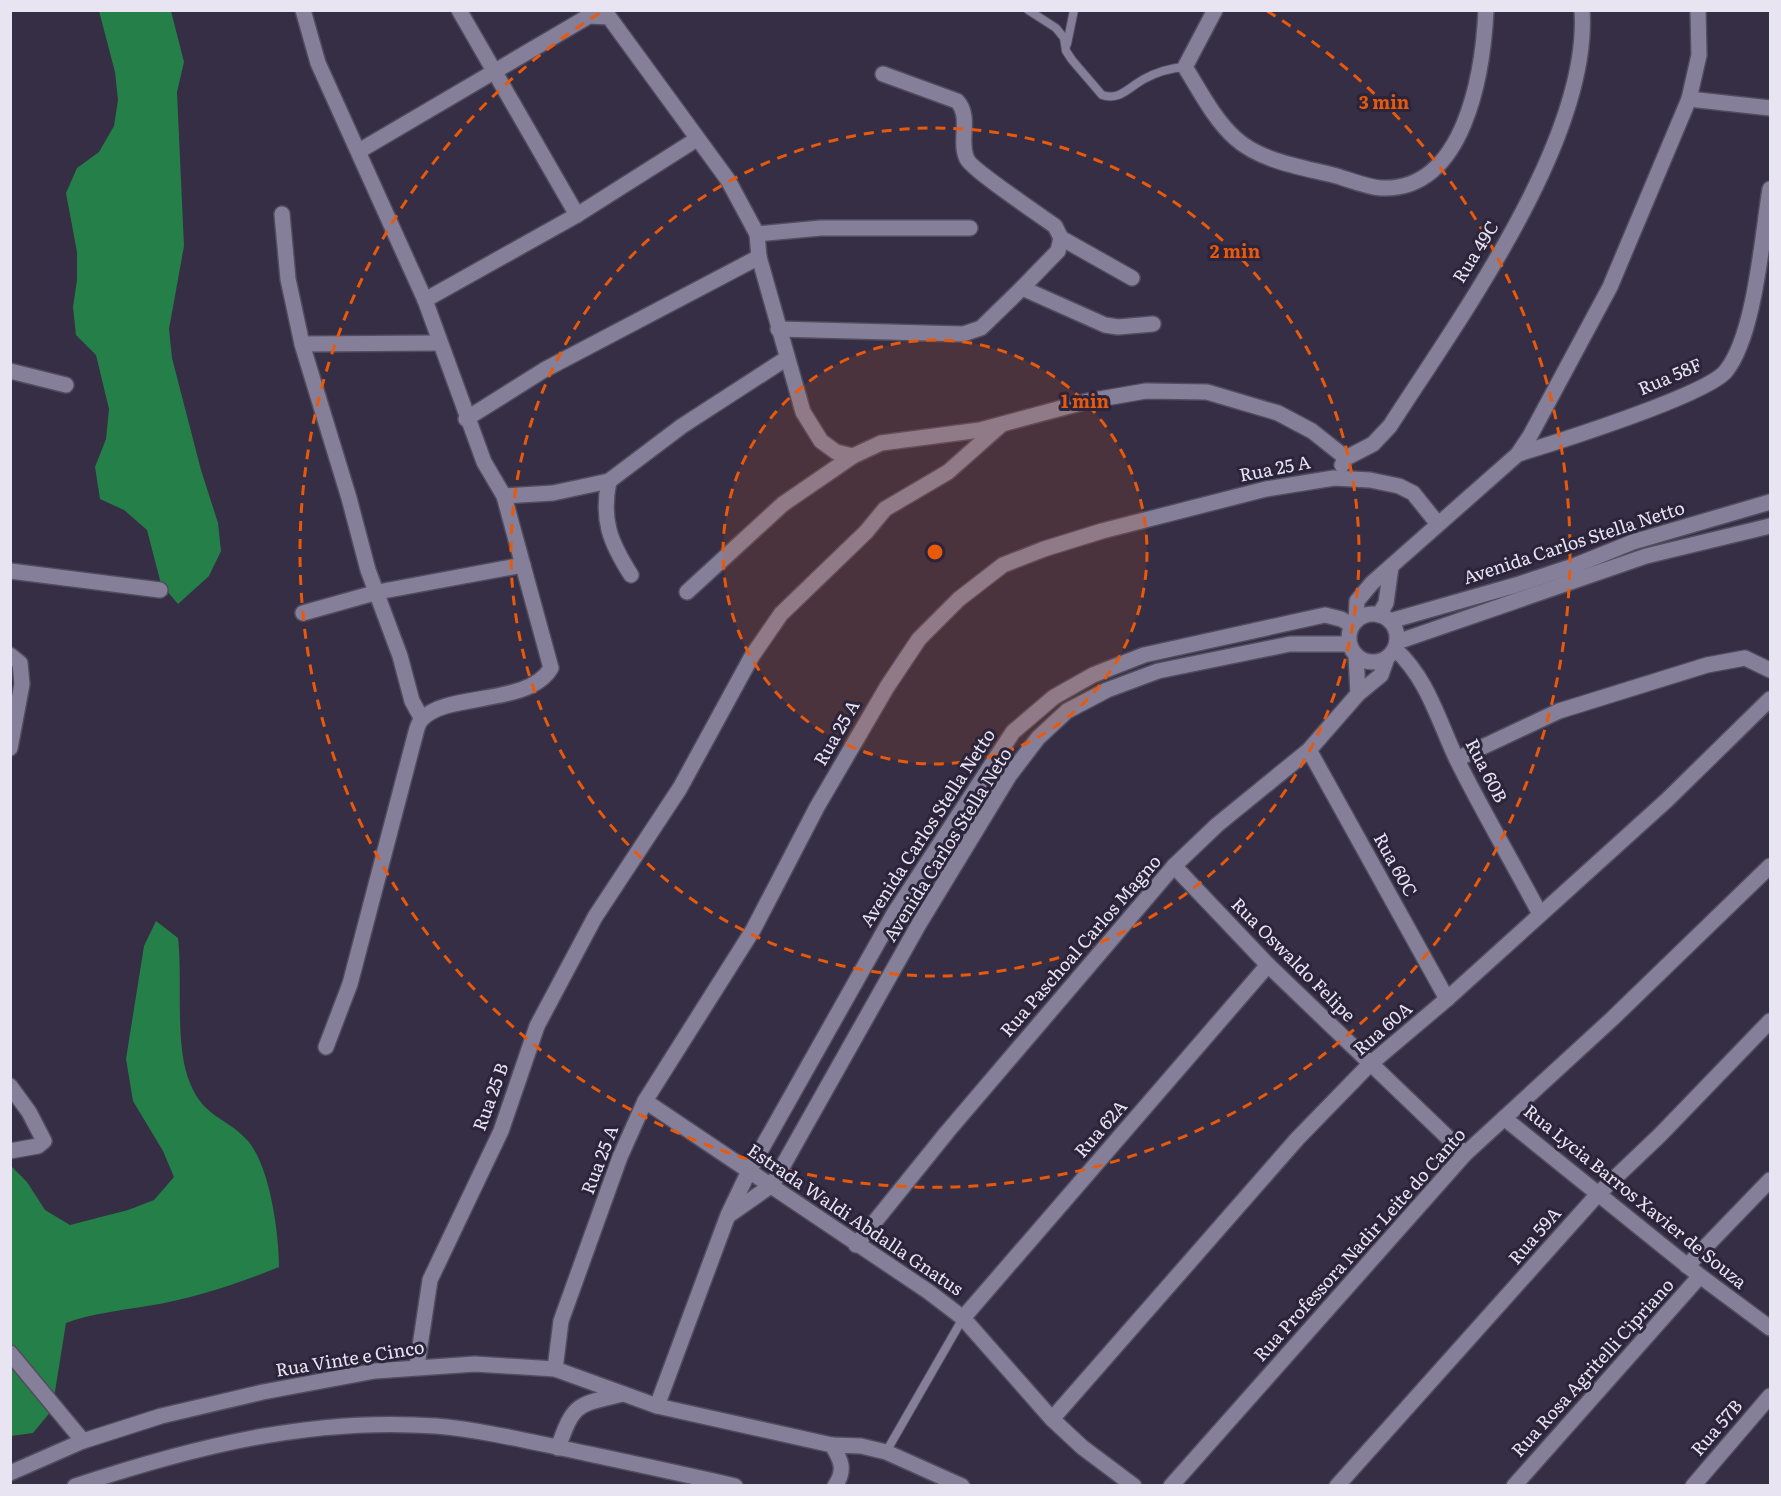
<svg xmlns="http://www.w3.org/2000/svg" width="1781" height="1496" viewBox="0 0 1781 1496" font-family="Literata,serif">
	<rect width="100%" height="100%" fill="#352e44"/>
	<g fill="#257f48">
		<polygon points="99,11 171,11 184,62 177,92 184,246 169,329 172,358 201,470 218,523 221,551 209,576 178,604 161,584 147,530 124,510 100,499 95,467 106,439 109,409 96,355 76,335 73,307 77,280 77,252 66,193 77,168 99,152 114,126 118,100 115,72"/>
		<path d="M156,921L178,938C183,981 174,1045 190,1083C204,1118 225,1116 247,1140C270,1165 279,1234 279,1267C237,1284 192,1299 147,1306C118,1311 94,1313 66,1323L52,1410L33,1433L11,1436L10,1165L27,1182L45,1210L70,1225L128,1210L154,1200L174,1177L163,1151L133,1101L126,1059L144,946Z"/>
	</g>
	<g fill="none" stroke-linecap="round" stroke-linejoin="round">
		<defs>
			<g id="lane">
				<path d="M1028,10L1056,28L1064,38L1066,51L1072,60L1102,95C1120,101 1129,87 1144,79C1157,72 1170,68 1185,67"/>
				<polyline points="1067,44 1074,10"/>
				<polyline points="886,1452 963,1318"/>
			</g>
			<g id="street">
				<path d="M303,10L318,63L425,300L484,462L504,496L551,668C529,706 447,692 422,719C419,722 417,728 416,732L350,984L326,1047"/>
				<polyline points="459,10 577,215"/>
				<path d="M1215,10L1185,67C1200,91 1214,119 1235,138C1260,161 1301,167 1333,175C1348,179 1366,187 1381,188C1465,192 1483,72 1486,10"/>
				<path d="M883,74L957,101C972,117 958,141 967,159C971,169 1041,216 1055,226L1061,238L1132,278"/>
				<polyline points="1689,99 1770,108"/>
				<polyline points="359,151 589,16 609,17 728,180 757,234 759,257 803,412 821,441 836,452 853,456"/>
				<polyline points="282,214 288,279 302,344 349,498 368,570 400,656 412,701 422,719"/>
				<polyline points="757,234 821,228 970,228"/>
				<polyline points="1022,288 1105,325 1118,327 1153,324"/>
				<polyline points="425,300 577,215 697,139"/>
				<polyline points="778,329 963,334 981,328 1022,288 1058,251 1061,238"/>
				<polyline points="302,344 440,343"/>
				<polyline points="10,371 66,385"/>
				<polyline points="466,419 544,370 759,257"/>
				<path d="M1518,454C1554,443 1707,395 1726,371C1755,335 1762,237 1770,189"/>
				<path d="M1342,465L1346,458L1373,444L1390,426C1458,320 1591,139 1582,10"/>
				<path d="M609,481C601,520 610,542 631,575"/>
				<polyline points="504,496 553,493 609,481 682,426 787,358"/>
				<polyline points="10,571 160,590"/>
				<polyline points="687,592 783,504 853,456 881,443 980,430 1088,401 1146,391 1207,392 1278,413 1312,431 1346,458"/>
				<polyline points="303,613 378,592 523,565"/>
				<path d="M1395,649C1428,679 1438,720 1457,760C1483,812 1513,863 1540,914"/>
				<polyline points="10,655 20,663 22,684 10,748"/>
				<polyline points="1356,655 1358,694"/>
				<polyline points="1309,750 1447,999"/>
				<polyline points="1457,759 1559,711 1707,665 1745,658 1770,670"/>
				<polyline points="1174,866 1268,965 1465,1154"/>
				<polyline points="10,1086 29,1112 44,1141 38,1146 10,1151"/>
				<polyline points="645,1101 929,1292 963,1318 1052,1419 1082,1447 1134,1486"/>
				<polyline points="1504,1118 1700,1276 1770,1328"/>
				<polyline points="856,1245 948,1131 1174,866 1217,825 1309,750 1358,694 1381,675 1387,658"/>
				<polyline points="1687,1266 1770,1180"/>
				<polyline points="963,1318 1268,965"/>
				<polyline points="10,1353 83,1441"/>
				<polyline points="417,1366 430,1280 501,1131 537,1026 595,917 680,788 752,656 781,614 866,532 885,509 948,472 1001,425"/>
				<polyline points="555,1369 561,1321 620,1157 645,1101 753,930 817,807 887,687 919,639 959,599 1003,565 1044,549 1102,531 1266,489 1334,478 1370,480 1399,486 1413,493 1438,524"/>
				<polyline points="1052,1419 1298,1138 1369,1065 1447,999 1667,800 1770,699"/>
				<polyline points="832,1445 861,1446 886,1452 962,1486"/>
				<polyline points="1171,1486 1465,1154 1613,1018 1770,866"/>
				<polyline points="1337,1486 1598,1194 1660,1135 1770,1021"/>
				<polyline points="1514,1486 1700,1276"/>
				<polyline points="1693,1486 1770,1396"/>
			</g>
			<g id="secondary">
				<circle cx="1373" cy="638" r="24"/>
				<polyline points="1379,615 1386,603 1391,567"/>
				<polyline points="1356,621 1357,601 1372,583 1518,454 1530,436 1610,287 1689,99 1699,55 1698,10"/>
				<polyline points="1390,621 1516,585 1576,565 1633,542 1770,502"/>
				<polyline points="1397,642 1646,556 1770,526"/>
				<polyline points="729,1215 772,1185 919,924 1009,776 1038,738 1067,711 1107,690 1158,671 1290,644 1349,644"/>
				<polyline points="657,1406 728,1215 749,1171 895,912 1013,732 1054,697 1093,675 1144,655 1325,615 1341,619 1352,625"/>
				<path d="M558,1448C574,1402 577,1405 623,1394"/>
				<path d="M10,1473L83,1441L161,1416L263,1392L375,1371L475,1364L555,1369L657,1406L832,1445C841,1460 846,1470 835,1486"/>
				<path d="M75,1486C193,1447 310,1417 436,1426C481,1430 523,1440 566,1449C622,1461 679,1473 735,1486"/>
			</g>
		</defs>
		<use href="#lane" stroke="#514c5e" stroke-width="10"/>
		<use href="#street" stroke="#514c5e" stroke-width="18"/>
		<use href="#secondary" stroke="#514c5e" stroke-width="18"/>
		<use href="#lane" stroke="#867f9a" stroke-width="8"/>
		<use href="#street" stroke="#867f9a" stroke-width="15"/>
		<use href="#secondary" stroke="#867f9a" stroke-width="15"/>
	</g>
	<circle cx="935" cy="552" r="212" fill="#e8590c" fill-opacity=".12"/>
	<g fill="none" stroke="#e8590c" stroke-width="3" stroke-dasharray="10 8">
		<circle cx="935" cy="552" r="212"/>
		<circle cx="935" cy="552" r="424"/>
		<path d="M1267 11A635 635 0 1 1 603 11"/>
	</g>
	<g text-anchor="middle" stroke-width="6" stroke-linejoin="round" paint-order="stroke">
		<g font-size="18" fill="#e8e4f2" stroke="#2b243a">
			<text transform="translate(1476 252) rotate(-58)" y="6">Rua 49C</text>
			<text transform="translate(1670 377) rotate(-23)" y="6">Rua 58F</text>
			<text transform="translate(1275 469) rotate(-11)" y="6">Rua 25 A</text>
			<text transform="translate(1574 543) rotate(-18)" y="6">Avenida Carlos Stella Netto</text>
			<text transform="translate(837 733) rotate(-60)" y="6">Rua 25 A</text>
			<text transform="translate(1486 771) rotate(63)" y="6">Rua 60B</text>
			<text transform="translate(928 828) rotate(-57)" y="6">Avenida Carlos Stella Netto</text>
			<text transform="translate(948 845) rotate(-58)" y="6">Avenida Carlos Stella Neto</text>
			<text transform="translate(1395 865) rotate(61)" y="6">Rua 60C</text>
			<text transform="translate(1081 946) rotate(-49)" y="6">Rua Paschoal Carlos Magno</text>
			<text transform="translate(1293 960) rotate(45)" y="6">Rua Oswaldo Felipe</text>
			<text transform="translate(1383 1029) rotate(-41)" y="6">Rua 60A</text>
			<text transform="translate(491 1097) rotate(-70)" y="6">Rua 25 B</text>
			<text transform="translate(1101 1129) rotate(-49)" y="6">Rua 62A</text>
			<text transform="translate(600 1160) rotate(-69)" y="6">Rua 25 A</text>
			<text transform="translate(1635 1197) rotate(39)" y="6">Rua Lycia Barros Xavier de Souza</text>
			<text transform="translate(855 1220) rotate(34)" y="6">Estrada Waldi Abdalla Gnatus</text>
			<text transform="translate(1535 1236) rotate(-49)" y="6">Rua 59A</text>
			<text transform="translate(1360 1245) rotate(-48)" y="6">Rua Professora Nadir Leite do Canto</text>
			<text transform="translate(350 1359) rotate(-9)" y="6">Rua Vinte e Cinco</text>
			<text transform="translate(1593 1368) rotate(-48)" y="6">Rua Rosa Agritelli Cipriano</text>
			<text transform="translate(1717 1428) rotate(-49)" y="6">Rua 57B</text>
		</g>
	</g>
	<circle cx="935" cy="552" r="9" fill="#e8590c" stroke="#2b243a" stroke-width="3"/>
	<g font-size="18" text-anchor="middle" font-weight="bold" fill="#e8590c" stroke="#2b243a" stroke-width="6" stroke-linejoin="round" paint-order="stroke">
		<text x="1384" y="109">3 min</text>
		<text x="1235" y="258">2 min</text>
		<text x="1085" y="408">1 min</text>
	</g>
	<rect width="1781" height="1496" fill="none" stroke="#e8e4f2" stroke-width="24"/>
</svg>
